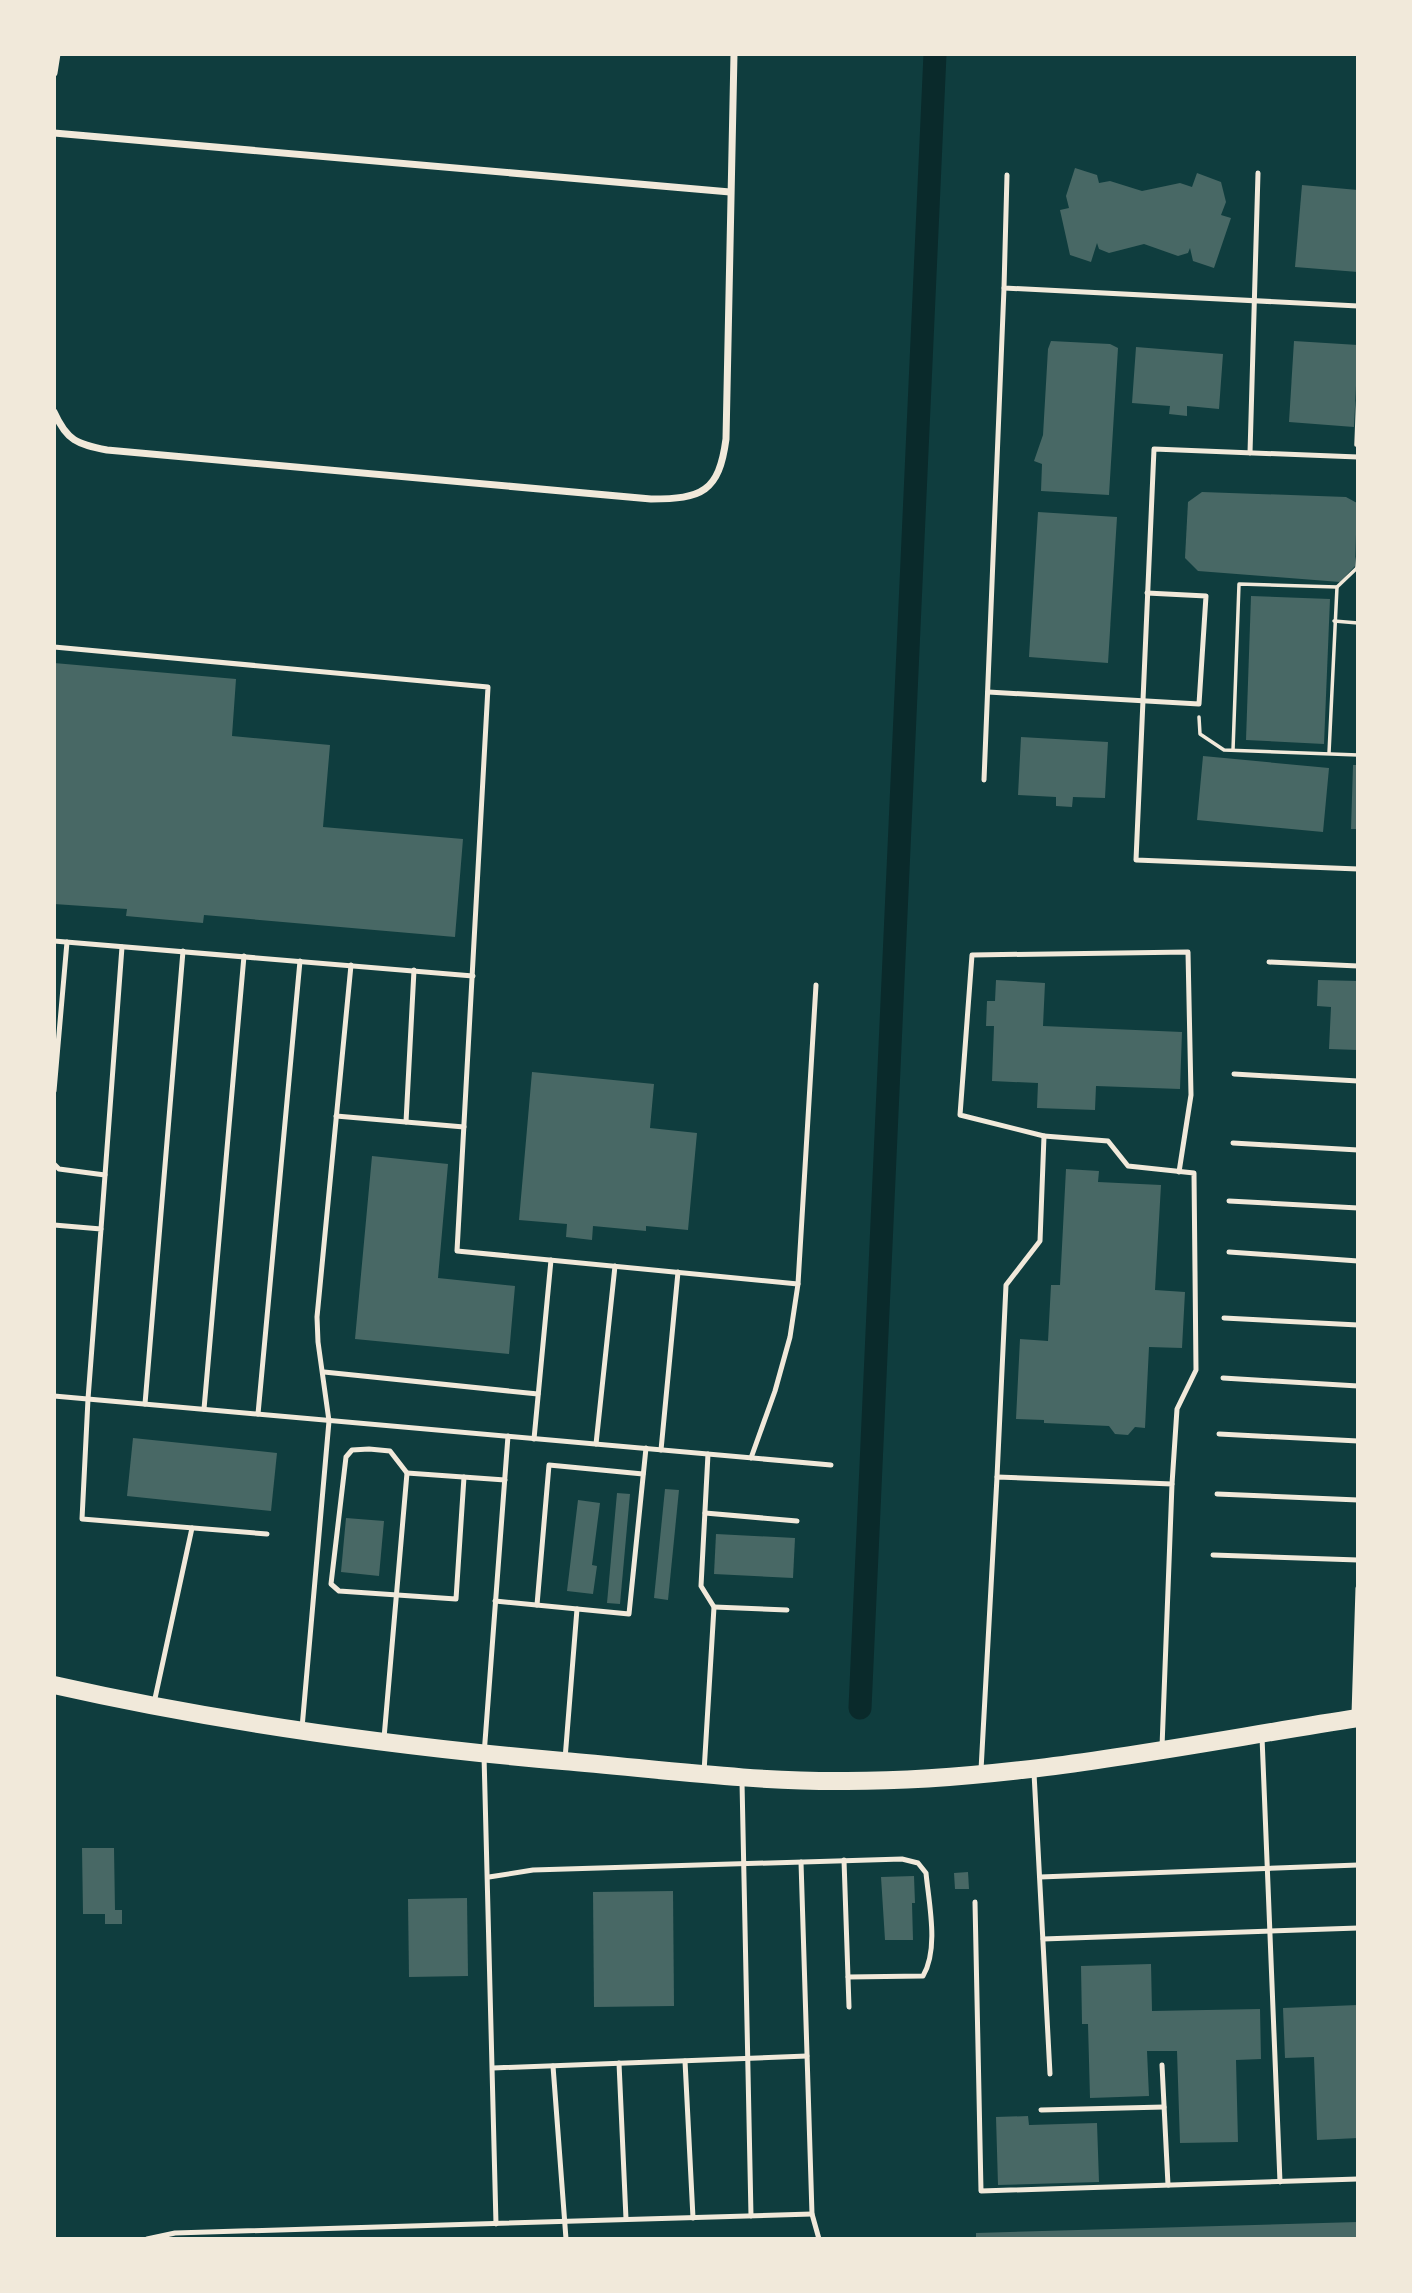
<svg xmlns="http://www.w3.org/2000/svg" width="1412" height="2293" viewBox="0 0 1412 2293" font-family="Figtree,sans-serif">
	<rect width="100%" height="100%" fill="#0f3d3e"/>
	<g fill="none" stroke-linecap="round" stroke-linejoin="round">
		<polyline stroke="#0a2a2b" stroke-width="23" points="860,1708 935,54"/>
	</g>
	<g fill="#486865">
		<polygon points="1075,168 1097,175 1099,183 1110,181 1142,191 1180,183 1192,187 1197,173 1221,182 1226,202 1221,215 1231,218 1214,268 1193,261 1190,248 1188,253 1178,256 1144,244 1109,253 1099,249 1097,243 1091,262 1070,255 1060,210 1069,208 1066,196"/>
		<polygon points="1302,185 1358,190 1358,272 1295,267"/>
		<polygon points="1051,341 1110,344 1118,348 1109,495 1041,491 1042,464 1034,461 1043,435 1048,349"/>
		<polygon points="1294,341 1358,345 1354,427 1289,422"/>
		<polygon points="1136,347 1223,354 1219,409 1187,406 1187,416 1169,414 1170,406 1132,403"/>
		<polygon points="1202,492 1346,497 1357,503 1355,566 1340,582 1198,571 1185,558 1188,502"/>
		<polygon points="1038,512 1117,517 1108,663 1029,657"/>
		<polygon points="1251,596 1330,599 1324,744 1246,740"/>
		<polygon points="54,663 236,679 232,736 330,745 323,827 463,839 455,937 204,915 203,923 126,916 127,909 54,904"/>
		<polygon points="1021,737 1108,742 1105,798 1073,797 1072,807 1056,806 1056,797 1018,795"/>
		<polygon points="1203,756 1329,768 1323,832 1197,820"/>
		<polygon points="1353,765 1358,765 1358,829 1351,829"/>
		<polygon points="996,980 1045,983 1043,1026 1182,1032 1180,1089 1096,1086 1095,1110 1037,1108 1038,1083 992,1081 994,1026 986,1026 987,1001 995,1001"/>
		<polygon points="1318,980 1358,981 1358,1050 1329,1049 1331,1007 1317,1006"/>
		<polygon points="532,1072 654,1084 650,1128 697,1133 688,1230 646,1226 646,1231 593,1226 592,1240 566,1237 567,1224 519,1220"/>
		<polygon points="372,1156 448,1164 438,1278 515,1286 509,1354 355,1339"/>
		<polygon points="1066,1169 1099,1171 1098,1182 1161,1185 1155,1290 1185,1292 1182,1348 1149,1347 1145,1428 1135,1427 1128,1435 1115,1434 1109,1426 1044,1423 1044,1420 1016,1419 1020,1339 1048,1341 1051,1285 1060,1285"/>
		<polygon points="133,1438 277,1453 271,1511 127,1496"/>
		<polygon points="665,1489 679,1490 668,1600 654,1598"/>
		<polygon points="617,1493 630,1494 620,1604 607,1603"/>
		<polygon points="578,1500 600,1503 592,1565 597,1566 593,1594 567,1591"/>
		<polygon points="346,1518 384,1521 379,1576 341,1572"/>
		<polygon points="716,1534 795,1538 793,1578 714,1574"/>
		<polygon points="82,1848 114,1848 115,1910 122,1910 122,1924 105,1924 105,1914 83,1914"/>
		<polygon points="968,1872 969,1889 955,1889 954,1873"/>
		<polygon points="914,1876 915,1903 912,1903 913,1940 885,1940 881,1877"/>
		<polygon points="673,1891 674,2006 594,2007 593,1892"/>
		<polygon points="467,1898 468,1976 409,1977 408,1899"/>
		<polygon points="1151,1964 1152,2011 1260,2009 1261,2059 1236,2060 1238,2142 1180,2143 1177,2051 1147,2051 1149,2096 1090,2098 1088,2024 1082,2024 1081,1966"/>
		<polygon points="1358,2005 1358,2138 1317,2140 1314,2057 1285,2058 1283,2008"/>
		<polygon points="1028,2116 1029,2125 1097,2123 1099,2182 998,2185 996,2117"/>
		<polygon points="1358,2222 1358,2239 976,2239 976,2233"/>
	</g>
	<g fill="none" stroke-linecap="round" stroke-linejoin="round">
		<g stroke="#f1e9da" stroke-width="3.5">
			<polyline points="1356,445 1358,394"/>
			<polyline points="1357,567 1358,553"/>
			<polyline points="1334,621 1358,623"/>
			<polyline points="1199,717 1200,734 1224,750 1358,755"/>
			<polyline points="1233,750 1239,584 1337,587 1358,567"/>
			<polyline points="1329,753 1337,587"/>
		</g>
		<g stroke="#f1e9da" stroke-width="5">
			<polyline points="1007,175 1004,288 1358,306"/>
			<polyline points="1250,453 1258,173"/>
			<polyline points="1358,457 1154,449 1136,860 1358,869"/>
			<polyline points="54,647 488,687 457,1251 798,1284"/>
			<polyline points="988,692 1199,704 1206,596 1147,593"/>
			<polyline points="984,780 1004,288"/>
			<polyline points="54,941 473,976"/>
			<polyline points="1269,962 1358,966"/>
			<polyline points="1234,1074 1358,1081"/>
			<polyline points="54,1091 67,942"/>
			<polyline points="336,1116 464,1127"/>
			<polyline points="406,1122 414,970"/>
			<polyline points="1044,1136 960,1115 972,955 1188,952 1191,1095 1179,1172"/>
			<polyline points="1233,1143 1358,1150"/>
			<polyline points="54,1164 59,1169 105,1175"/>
			<polyline points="1229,1201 1358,1208"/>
			<polyline points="54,1225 101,1229 88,1399 82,1519 267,1534"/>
			<polyline points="101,1229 122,947"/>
			<polyline points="1229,1252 1358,1261"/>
			<polyline points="1224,1318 1358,1325"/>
			<polyline points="324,1372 538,1394"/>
			<polyline points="1223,1378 1358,1386"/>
			<polyline points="54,1396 831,1465"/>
			<polyline points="145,1404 183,951"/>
			<polyline points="204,1409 244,956"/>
			<polyline points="258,1414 300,961"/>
			<polyline points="1219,1434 1358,1441"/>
			<polyline points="534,1439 551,1260"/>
			<polyline points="596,1444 615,1266"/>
			<polyline points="661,1450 678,1272"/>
			<polyline points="751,1458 775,1391 790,1337 798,1284 816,985"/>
			<polyline points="407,1473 390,1451 369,1449 352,1450 346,1457 331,1584 339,1591 456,1599 464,1477"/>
			<polyline points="997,1477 1006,1285 1040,1241 1044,1136 1108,1141 1128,1166 1194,1173 1196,1370 1177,1409 1172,1484"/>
			<polyline points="1217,1494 1358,1500"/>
			<polyline points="705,1513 797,1521"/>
			<polyline points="1213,1555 1358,1560"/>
			<polyline points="495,1601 629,1614 646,1448"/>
			<polyline points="537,1605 549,1465 643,1474"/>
			<polyline points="714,1607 787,1610"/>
			<polyline points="154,1703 192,1528"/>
			<polyline points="1354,1714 1358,1588"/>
			<polyline points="302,1728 329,1421 318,1342 317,1317 351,965"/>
			<polyline points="1262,1737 1280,2182"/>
			<polyline points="384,1738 407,1473 505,1480"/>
			<polyline points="565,1759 577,1609"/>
			<polyline points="981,1770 997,1477 1172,1484 1162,1747"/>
			<polyline points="704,1772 714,1607 701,1586 708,1454"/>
			<polyline points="1034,1773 1050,2074"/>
			<polyline points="742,1782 751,2216"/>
			<polyline points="844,1860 849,2007"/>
			<polyline points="801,1862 812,2214 819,2239"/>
			<path d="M489,1877L533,1870L902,1859L918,1863L926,1873C929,1904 939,1949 923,1976L848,1977"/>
			<polyline points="1040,1877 1358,1865"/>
			<polyline points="975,1902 981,2191 1358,2179"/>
			<polyline points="1043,1939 1358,1928"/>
			<polyline points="685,2061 693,2218"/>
			<polyline points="619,2063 626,2219"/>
			<polyline points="1162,2065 1168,2185"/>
			<polyline points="553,2066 566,2239"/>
			<polyline points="493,2068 807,2056"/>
			<polyline points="1041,2110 1164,2107"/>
			<polyline points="496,2224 484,1755 508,1436"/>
			<polyline points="147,2239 175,2233 812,2214"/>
		</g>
		<g stroke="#f1e9da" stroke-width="7">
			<polyline points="54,73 57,54"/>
			<polyline points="54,133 730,192"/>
			<path d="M54,412C67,441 77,444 107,450L651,499C702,499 719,492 726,439L734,54"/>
		</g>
		<path stroke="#f1e9da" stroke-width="18" d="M54,1685C222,1723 393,1746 563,1761C658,1769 752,1782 847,1781C1018,1781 1189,1744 1358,1718"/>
	</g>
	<rect width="1412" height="2293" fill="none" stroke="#f1e9da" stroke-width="112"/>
</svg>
